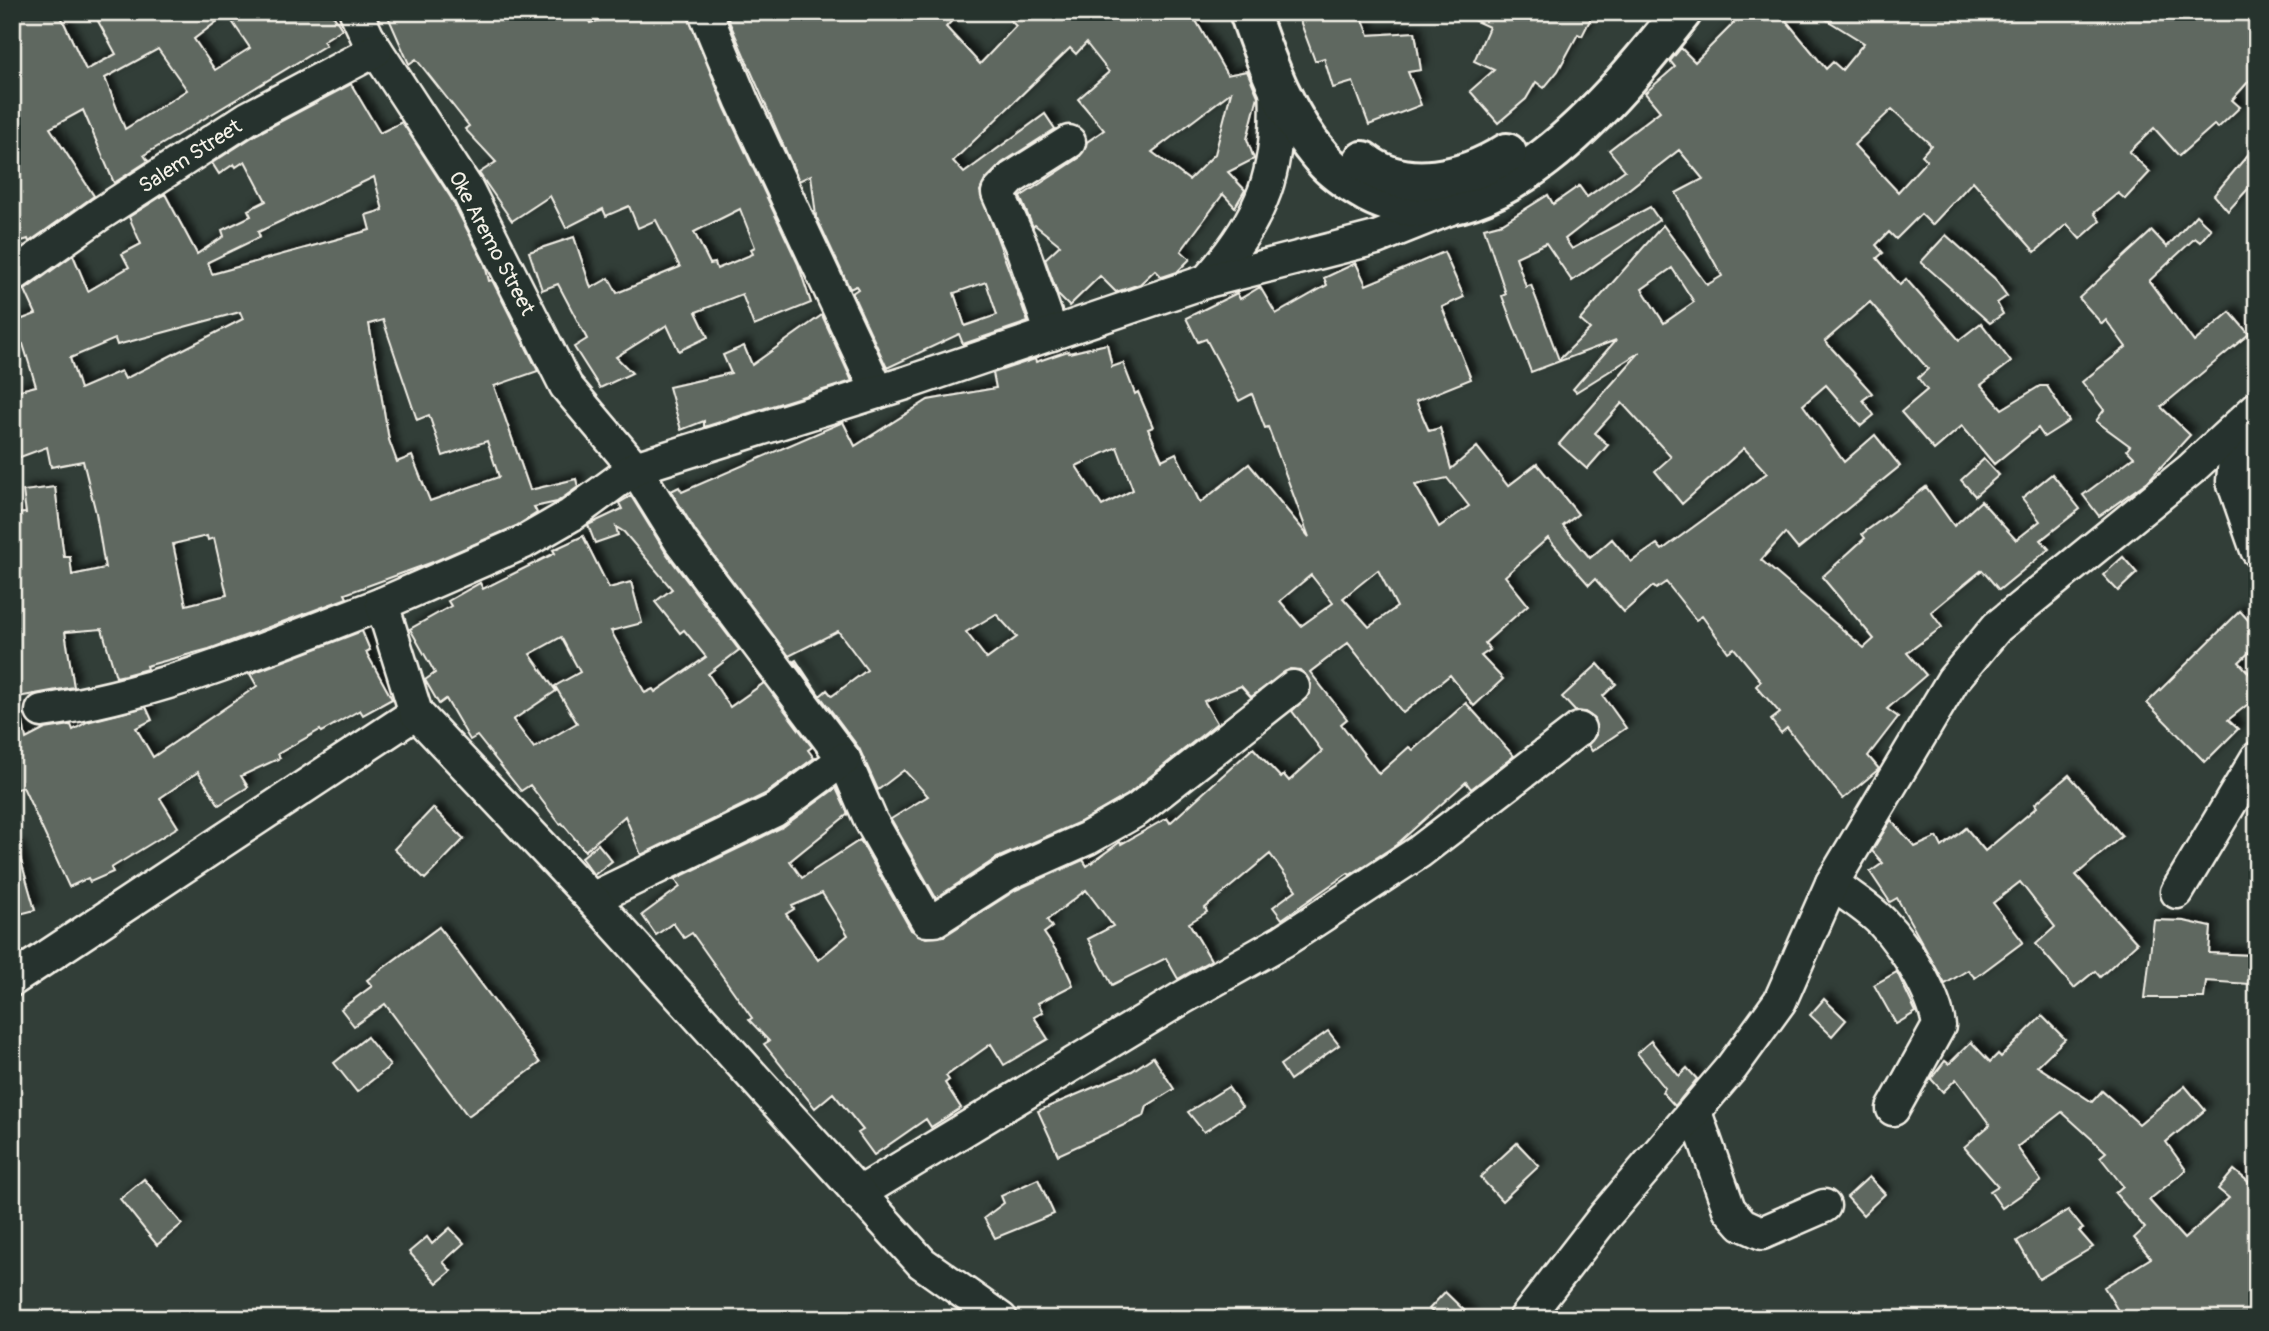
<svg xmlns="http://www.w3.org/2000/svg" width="2269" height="1331" viewBox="0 0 2269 1331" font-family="Pangolin,sans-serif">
	<defs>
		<filter id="shadow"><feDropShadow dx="6" dy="-6" stdDeviation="3.5" flood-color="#0009"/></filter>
	</defs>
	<rect width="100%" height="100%" fill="#323e38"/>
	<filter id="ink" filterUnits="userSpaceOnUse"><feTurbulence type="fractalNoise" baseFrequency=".0143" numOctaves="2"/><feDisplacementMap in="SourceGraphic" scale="14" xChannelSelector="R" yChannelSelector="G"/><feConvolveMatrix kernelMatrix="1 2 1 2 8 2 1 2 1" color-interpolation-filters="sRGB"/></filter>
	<g filter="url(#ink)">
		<g fill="#5f6861" stroke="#f4f1e8" stroke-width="2" fill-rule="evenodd" filter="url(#shadow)">
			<path d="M26,12H59L86,70L116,54L93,12H331L342,29L323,41L326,45L144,155L148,161L114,183L83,110L50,128L94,196L29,242L28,239L12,244V145L22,140L12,121V18ZM227,14L250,48L215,70L194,39ZM158,49L187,90L125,129L105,78Z"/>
			<path d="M386,12H585L590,23L630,12H686L725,108L798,264L811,303L754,326L742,294L696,312L708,337L679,351L667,325L616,357L632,373L600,388L574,347L587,339L558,284L542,290L529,252L574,237L591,288L609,278L617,293L680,267L656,220L638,228L629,206L606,216L603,209L566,228L550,196L512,221L479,173L496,162L465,129L469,126L416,59L409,64ZM740,209L755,247L751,249L753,254L717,269L715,263L710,264L694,232Z"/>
			<path d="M725,12H960L946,27L980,64L1016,26L1002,12H1191L1227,75L1247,71L1258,96L1247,139L1254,159L1228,172L1245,190L1235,207L1223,194L1181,251L1190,259L1177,272L1162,277L1155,270L1140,284L1116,292L1100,276L1069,306L1058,295L1045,259L1060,245L1035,225L1033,227L1020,197L1079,158L1087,142L1104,130L1078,99L1109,72L1086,43L1076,54L1070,48L953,161L964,173L1045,114L1055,129L1002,163L985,180L980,191L1028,322L963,344L959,334L887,368L852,293L858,289L856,286L850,289L816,216L811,175L799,181ZM1231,92L1215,154L1189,180L1152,152ZM986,282L997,315L965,326L954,293Z"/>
			<polygon points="1316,12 1360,12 1369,35 1415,32 1421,70 1408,72 1421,105 1369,125 1353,82 1333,88 1324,58 1315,61 1299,18"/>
			<polygon points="1456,12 1594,12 1582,36 1578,34 1558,71 1544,88 1536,82 1526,99 1498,123 1470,91 1494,70 1474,61 1489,27"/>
			<path d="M1723,12H1779L1826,69L1833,62L1842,70L1864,43L1814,12H2257V72L2232,100L2240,107L2218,128L2214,125L2179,156L2154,128L2129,152L2150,172L2125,199L2118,193L2094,213L2100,221L2080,239L2067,224L2035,252L1973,181L1932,225L1921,214L1896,239L1889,232L1876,245L1883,253L1877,258L1900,285L1906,279L1959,340L1981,323L2011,362L1981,385L2002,409L2040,386H2047L2069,421L2044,437L2038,428L1994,464L1962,426L1934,450L1901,412L1927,390L1918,378L1928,369L1870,302L1825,341L1872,393L1863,400L1874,415L1861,426L1826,385L1803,405L1844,462L1875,435L1900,466L1798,549L1785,533L1761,560L1864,648L1874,639L1822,577L1865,538L1862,534L1926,487L1954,526L1981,501L2016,540L2040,521L2022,498L2052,474L2080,509L2041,540L2049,549L1999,590L1982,570L1931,612L1942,627L1907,653L1926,675L1887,709L1898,717L1868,756L1879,769L1843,799L1787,728L1781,733L1771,720L1780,713L1756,686L1761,681L1734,648L1728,652L1702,616L1696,620L1666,582L1656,589L1653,586L1624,612L1595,579L1589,585L1548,538L1505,576L1528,605L1485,643L1490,650L1481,656L1503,679L1474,706L1450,675L1403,713L1348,643L1310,672L1347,719L1341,724L1379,774L1409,747L1413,750L1466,703L1514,756L1471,789L1466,782L1396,845L1350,875L1348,873L1282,919L1273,907L1296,890L1270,854L1205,908L1207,912L1189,923L1211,960L1178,979L1166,958L1112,985L1088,939L1113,926L1086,890L1047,920L1052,927L1044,933L1061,958L1073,985L1038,1003L1043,1012L1034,1017L1048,1039L1004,1065L991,1044L946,1076L949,1080L945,1083L961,1108L931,1127L926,1119L874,1155L858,1133L863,1130L833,1093L815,1108L764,1044L769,1041L749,1020L752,1018L692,933L684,938L673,923L656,935L642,915L680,887L675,879L783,827L836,788L848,814L790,861L802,878L860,840L911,930L926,938L944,936L1016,890L1083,860L1087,866L1120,842L1121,844L1167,818L1170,823L1253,748L1281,778L1284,775L1289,781L1322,751L1292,711L1310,694L1311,684L1300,670L1290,669L1251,697L1241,686L1204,701L1217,723L1127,795L1080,822L997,858L936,898L891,819L928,796L904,770L878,790L859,748L794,661L796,660L820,696L827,690L832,696L867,670L838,631L789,656L696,532L671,491L679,487L682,492L843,422L855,446L928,400L996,388L993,373L1035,359L1036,362L1068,351L1069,353L1107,344L1112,367L1123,363L1135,394L1138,392L1153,427L1148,429L1162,460L1176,453L1200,503L1249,464L1309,537L1268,427L1265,428L1252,394L1239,401L1206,339L1198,342L1186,318L1237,293L1240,299L1260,287L1276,314L1327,285L1324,278L1356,263L1366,285L1444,252L1464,297L1442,307L1471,379L1416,401L1429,431L1440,428L1451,469L1477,447L1508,486L1537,464L1578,514L1563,526L1590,558L1612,539L1631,562L1657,544L1662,550L1767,473L1744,448L1682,504L1655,471L1671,457L1622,403L1595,433L1608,445L1587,469L1559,444L1640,352L1576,392L1573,389L1616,340L1531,372L1502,296L1506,294L1484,228L1503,223L1548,195L1553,204L1579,186L1587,197L1625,170L1609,150L1660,111L1645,93L1675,67L1670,61L1681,48L1695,62L1734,23ZM1892,109L1931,145L1922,155L1927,160L1898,192L1854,145ZM1679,150L1703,179L1676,193L1722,276L1707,285L1663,225L1580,320L1590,329L1559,360L1531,285L1526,287L1516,257L1546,243L1572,281L1659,220L1650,207L1572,249L1565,239ZM1672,268L1694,302L1664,323L1642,289ZM1117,447L1133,490L1102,506L1076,466ZM1447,478L1469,506L1439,527L1415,485ZM1378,570L1397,607L1369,627L1343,598ZM1311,575L1333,603L1301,626L1280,601ZM996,614L1017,637L987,659L966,632ZM822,893L848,935L818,960L786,914L794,909L792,906Z"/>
			<path d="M351,84L380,133L402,122L451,198L485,265L489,281L492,280L538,371L494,386L530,490L576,479L578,487L557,502L534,507L537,513L516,526L433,562L345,594L347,598L209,649L146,666L147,669L125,675L116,677L102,629L65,632L74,687L12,698V514L26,513L23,491L55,487L64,557H70L72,575L105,568L96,513L83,461L51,467L47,447L12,460V392L36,386L23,344L12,348V323L36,314L25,290L73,255L88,291L129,267L122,254L141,244L129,217L165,194L197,254L224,236L222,230L251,216L248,210L266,201L245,161L236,167L234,164L219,174L212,163L257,134ZM374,177L383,210L366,215L370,230L212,274L208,262L260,237L258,232ZM240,312L243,319L125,379L121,371L80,389L70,358L115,339L117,345ZM383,320L417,420L429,415L443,456L487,441L499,477L430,501L412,456L397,462L389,440L369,324ZM207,536L208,540L214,538L227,595L186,605L173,544Z"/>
			<polygon points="2257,144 2257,179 2228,211 2214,195"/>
			<polygon points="2196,215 2211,229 2200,242 2195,238 2149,281 2194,342 2230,312 2249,334 2161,407 2190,435 2148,481 2099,516 2083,495 2134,457 2127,450 2130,446 2096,421 2104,410 2082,382 2126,347 2106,320 2102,324 2079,298 2152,231 2167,247"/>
			<polygon points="1946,235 1994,278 2007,296 1997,303 2003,314 1990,323 1921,262"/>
			<polygon points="822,315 852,381 704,427 704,421 681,430 669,387 731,373 723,355 744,346 752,365"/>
			<polygon points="1984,459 1999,475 1975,496 1961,480"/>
			<path d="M631,496L666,553L739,650L708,674L730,707L764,683L812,747L808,750L814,758L765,794L641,855L625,816L585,851L562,823L560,824L530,785L521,791L477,736L470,740L446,699L439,704L425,680L435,673L410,629L451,606L448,601L480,583L483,589L555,553L553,550L583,536L609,588L631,582L642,623L611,631L645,693L653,689L655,692L706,657L684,630L680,633L655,602L672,589L624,532L616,527L618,535L595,543L588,525L622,509L619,503ZM561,637L580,672L555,686L577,723L534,748L513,720L556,691L530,654Z"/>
			<polygon points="2123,557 2137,573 2118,591 2103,575"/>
			<polygon points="2240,611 2257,630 2257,645 2239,662 2257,682 2257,697 2228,720 2238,729 2205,762 2147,703"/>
			<polygon points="362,631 370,650 366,652 392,699 363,715 360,710 321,732 320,730 278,754 280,758 241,776 248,787 219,805 198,772 160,798 178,827 111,868 113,872 90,882 88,878 69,887 23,787 12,791 12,711 21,710 26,739 45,729 71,725 73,730 87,722 146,707 152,720 136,728 153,757 257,686 250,674"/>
			<polygon points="1598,664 1616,684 1603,696 1626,728 1592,751 1588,745 1596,735 1594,718 1585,712 1575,711 1562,697"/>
			<polygon points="2069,775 2122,836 2076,875 2137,943 2100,977 2095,971 2074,988 2036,944 2055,927 2020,882 1993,903 2023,942 1975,978 1968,970 1945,984 1897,898 1890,902 1870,872 1883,863 1872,851 1891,820 1915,847 1937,837 1942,847 1966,828 1985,851 2037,807 2035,804"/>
			<polygon points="433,808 464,839 425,879 394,849"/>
			<polygon points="598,844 612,861 594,875 581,858"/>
			<polygon points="17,847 35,910 12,916 12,848"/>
			<polygon points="2154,920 2184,921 2211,927 2209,953 2251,955 2249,984 2206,981 2204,998 2145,998"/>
			<polygon points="439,927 540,1063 468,1116 385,1004 354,1026 341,1009 372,986 367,980"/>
			<polygon points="1897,972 1916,1012 1896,1024 1874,985"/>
			<polygon points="1824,999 1846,1020 1832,1036 1810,1015"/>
			<polygon points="2042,1016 2065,1039 2037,1066 2092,1102 2102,1091 2139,1124 2185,1086 2205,1110 2166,1142 2186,1170 2149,1200 2184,1239 2229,1198 2218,1189 2234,1170 2257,1189 2257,1313 2246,1319 2123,1319 2104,1287 2151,1258 2134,1238 2145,1228 2115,1193 2123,1186 2100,1157 2106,1152 2062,1112 2017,1147 2041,1181 2002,1208 1990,1191 1998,1186 1964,1147 1990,1125 1956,1079 1943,1092 1931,1079 1945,1061 1949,1064 1971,1042 1990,1062 1998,1054 2001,1057"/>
			<polygon points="1328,1031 1339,1045 1290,1080 1280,1065"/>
			<polygon points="367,1037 390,1066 357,1092 334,1063"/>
			<polygon points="1651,1041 1679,1076 1687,1068 1697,1079 1675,1106 1662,1092 1665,1088 1637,1053"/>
			<polygon points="1153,1057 1174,1089 1147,1106 1144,1116 1058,1155 1038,1111 1132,1071"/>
			<polygon points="1228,1087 1242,1107 1204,1132 1188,1112"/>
			<polygon points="1517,1143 1539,1166 1502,1201 1480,1177"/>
			<polygon points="1869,1177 1885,1194 1863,1215 1847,1197"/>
			<polygon points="144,1179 182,1224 157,1245 120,1199"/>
			<polygon points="1038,1179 1054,1214 995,1238 984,1218 1004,1203 1001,1196"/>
			<polygon points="2068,1210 2083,1229 2079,1231 2093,1247 2039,1279 2017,1241"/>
			<polygon points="450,1228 464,1243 443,1262 451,1271 437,1283 409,1252 427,1237 432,1244"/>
			<polygon points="1445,1292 1473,1319 1440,1319 1429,1309"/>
		</g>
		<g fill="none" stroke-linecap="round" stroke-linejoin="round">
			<defs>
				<g id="minor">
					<polyline points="356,12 367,36 467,189 566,386 635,468 681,542 844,759 871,821 927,920 935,920 1007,874 1088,838 1137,810 1293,687"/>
					<polyline points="705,12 742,101 878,392"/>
					<polyline points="12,276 100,214 248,118 376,50"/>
					<path d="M1207,281C1264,216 1281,171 1276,85"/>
					<polyline points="1052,334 1021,245 998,193 1012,178 1069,142"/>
					<polyline points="2238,428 2233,481 2257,550"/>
					<path d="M42,711C161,694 271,646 382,604"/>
					<path d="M1832,883C1848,896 1869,908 1883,923C1905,946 1935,995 1939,1026L1893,1109"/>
					<polyline points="2177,892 2257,758"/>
					<polyline points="592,899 775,810 844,759"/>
					<polyline points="12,980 416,713"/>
					<polyline points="1695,1112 1729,1209 1742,1224 1762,1233 1824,1206"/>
					<polyline points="858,1194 1182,998 1283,941 1419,852 1579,729"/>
					<polyline points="1001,1319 922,1263 592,899 416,713 382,604 524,542 571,515 635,468 906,383 1207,281 1376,238 1451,208"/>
					<polyline points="1525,1319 1604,1217 1732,1067 1780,1001 1832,883 1953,680 1997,627 2190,470 2257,408"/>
				</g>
				<g id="highway">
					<path d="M1249,12C1267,64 1286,117 1322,158C1334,173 1352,184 1368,193C1488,256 1617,94 1682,12"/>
					<path d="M1363,161C1405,195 1466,179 1507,153"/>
				</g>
			</defs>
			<use href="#minor" stroke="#f4f1e8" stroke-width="37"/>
			<use href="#highway" stroke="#f4f1e8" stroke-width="44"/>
			<use href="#minor" stroke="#26332d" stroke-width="32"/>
			<use href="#highway" stroke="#26332d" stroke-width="38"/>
		</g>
	</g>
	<g text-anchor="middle" stroke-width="5" stroke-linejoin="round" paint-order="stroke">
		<g font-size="21" fill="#f4f1e8" stroke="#26332d">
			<text transform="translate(190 156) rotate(-33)" y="7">Salem Street</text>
			<text transform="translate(492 243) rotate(62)" y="7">Oke Aremo Street</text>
		</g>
	</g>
	<rect width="2269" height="1331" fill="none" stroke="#26332d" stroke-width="42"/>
	<rect x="21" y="21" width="2227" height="1289" fill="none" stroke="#f4f1e8" stroke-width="2.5" filter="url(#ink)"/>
</svg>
